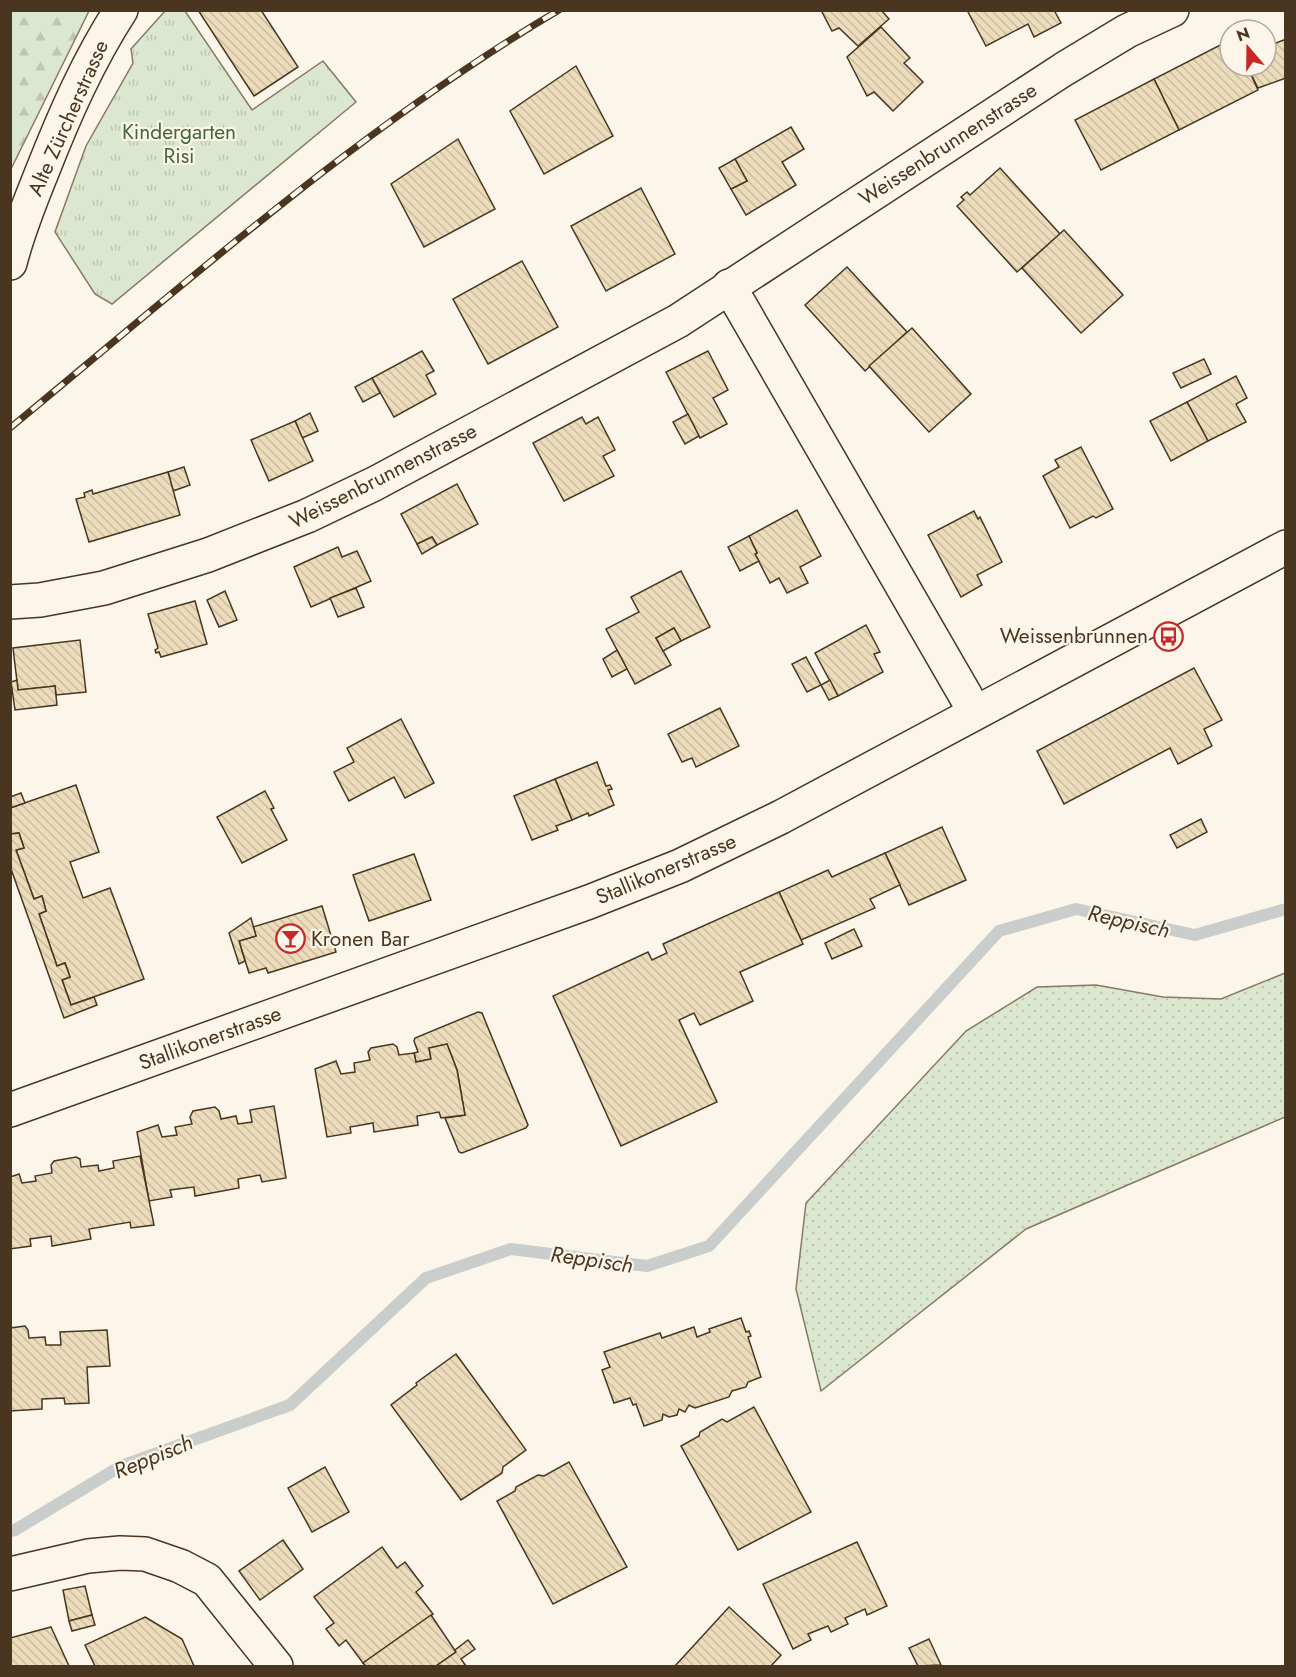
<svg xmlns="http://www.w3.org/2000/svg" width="1296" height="1677" viewBox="0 0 1296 1677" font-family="Jost,sans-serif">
	<defs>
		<pattern id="grass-tufts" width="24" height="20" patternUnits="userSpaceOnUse" patternTransform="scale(1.5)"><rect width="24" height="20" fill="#dce7d0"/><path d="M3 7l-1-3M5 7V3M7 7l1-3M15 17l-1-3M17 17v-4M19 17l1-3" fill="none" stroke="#bec7b2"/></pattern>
		<pattern id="forest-firs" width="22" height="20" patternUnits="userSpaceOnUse" patternTransform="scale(1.5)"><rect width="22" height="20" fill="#dce7d0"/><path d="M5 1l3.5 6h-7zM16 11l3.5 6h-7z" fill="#bec7b2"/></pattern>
		<pattern id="garden-dots" width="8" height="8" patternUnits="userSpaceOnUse" patternTransform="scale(1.5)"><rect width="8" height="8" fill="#dce7d0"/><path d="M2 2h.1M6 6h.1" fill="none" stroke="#bec7b2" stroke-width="1.8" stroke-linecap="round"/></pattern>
		<pattern id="building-back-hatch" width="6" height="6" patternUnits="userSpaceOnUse" patternTransform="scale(1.5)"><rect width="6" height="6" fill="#ecdcbc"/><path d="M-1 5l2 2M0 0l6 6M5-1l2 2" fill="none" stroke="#ccbda1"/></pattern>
	</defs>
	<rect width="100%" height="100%" fill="#fbf6e9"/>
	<polygon fill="url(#grass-tufts)" stroke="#887966" stroke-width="1.5" points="165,11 185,11 252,110 323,61 356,102 112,304 95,294 55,232 86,146 133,63 131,49"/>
	<polygon fill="url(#forest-firs)" stroke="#887966" stroke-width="1.5" points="11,10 89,11 11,169 10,11"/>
	<polygon fill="url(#garden-dots)" stroke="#887966" stroke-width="1.5" points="1285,973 1285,1117 1026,1229 821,1391 796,1289 806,1203 966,1031 1037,987 1096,985 1163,997 1221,999"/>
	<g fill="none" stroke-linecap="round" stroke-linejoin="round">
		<polyline stroke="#c9cecd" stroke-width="12" points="10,1531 15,1530 121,1466 290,1405 426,1278 511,1249 647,1266 709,1246 999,931 1076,909 1195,935 1286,909"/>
	</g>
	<g fill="url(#building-back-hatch)" stroke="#4a3520" stroke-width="1.5">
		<polygon points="198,10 261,10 298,67 254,96"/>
		<polygon points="821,10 881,10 889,19 858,46 839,28 832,31"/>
		<polygon points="967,10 1054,10 1061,23 1034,37 1028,24 986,46"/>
		<polygon points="881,27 910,58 904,63 923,82 893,111 874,92 867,96 847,57"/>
		<polygon points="1286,39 1286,78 1258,88 1247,66 1266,66 1266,47"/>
		<polygon points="1230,40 1230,66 1247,66 1258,90 1179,130 1154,79"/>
		<polygon points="576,66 613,136 544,174 510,111"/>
		<polygon points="1154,79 1179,130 1101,170 1075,120"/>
		<polygon points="791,127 804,149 782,162 796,185 746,215 731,189 747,181 735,159"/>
		<polygon points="458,139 495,209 424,247 391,184"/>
		<polygon points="735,159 747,181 731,189 719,168"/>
		<polygon points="1000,168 1060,234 1017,272 957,206 964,200 961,197 967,192 970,195"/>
		<polygon points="641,188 675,254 606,291 571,226"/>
		<polygon points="1064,230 1123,295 1081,333 1022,268"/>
		<polygon points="522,261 558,327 488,364 453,299"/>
		<polygon points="847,267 907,332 865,371 805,305"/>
		<polygon points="912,328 971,394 929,432 869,366"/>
		<polygon points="422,351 434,371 426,375 436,394 394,417 372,378"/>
		<polygon points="708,351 728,390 713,398 727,424 700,438 666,372"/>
		<polygon points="1204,359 1211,374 1181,388 1173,373"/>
		<polygon points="1236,376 1247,398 1236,404 1246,422 1208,441 1187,402"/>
		<polygon points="372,378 380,393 363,402 355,387"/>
		<polygon points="1187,402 1208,441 1171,461 1150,421"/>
		<polygon points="310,413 318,431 302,438 295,421"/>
		<polygon points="688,414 699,436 685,444 673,422"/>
		<polygon points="582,417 586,424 598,417 615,450 603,456 614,476 564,501 533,443"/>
		<polygon points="295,421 313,461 269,481 251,440"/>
		<polygon points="1081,447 1113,509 1096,518 1093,516 1070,528 1043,476 1059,467 1055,460"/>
		<polygon points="184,467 190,485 173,491 168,472"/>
		<polygon points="168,472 180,515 89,542 76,499 85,497 84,493 92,490 93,494"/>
		<polygon points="457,484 478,524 437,545 432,537 417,544 401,514"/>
		<polygon points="797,510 821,556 800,567 808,583 787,593 779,578 770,583 755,554 757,553 749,536"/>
		<polygon points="974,511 978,519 980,517 1002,562 977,575 982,585 961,597 928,535"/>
		<polygon points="749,536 757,553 755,554 759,561 740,571 728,547"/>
		<polygon points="432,537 437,545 422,554 417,544"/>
		<polygon points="338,547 342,557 357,551 371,581 311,607 294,567"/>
		<polygon points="681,571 710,627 681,641 674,628 656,638 671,665 635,684 606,629 639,612 631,597"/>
		<polygon points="356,588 364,607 338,617 330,598"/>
		<polygon points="225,591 237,620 219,627 207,600"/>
		<polygon points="195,601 207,644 161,657 159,652 156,653 155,650 158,648 148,614"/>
		<polygon points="866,625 880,652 874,654 883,672 838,696 815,653"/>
		<polygon points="674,628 681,641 663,651 656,638"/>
		<polygon points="80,640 86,692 56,695 55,686 18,690 13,648"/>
		<polygon points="617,650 627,669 612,677 603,659"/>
		<polygon points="806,657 821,685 807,692 792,664"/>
		<polygon points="1194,668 1222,720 1204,729 1212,746 1178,764 1170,748 1064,804 1037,751"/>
		<polygon points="17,680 18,690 55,686 57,705 15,710 11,682"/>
		<polygon points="830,680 838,696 829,700 821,685"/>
		<polygon points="720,708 739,746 696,767 692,758 682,762 668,734"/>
		<polygon points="401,719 434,783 405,798 394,777 349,801 334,772 354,762 347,748"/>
		<polygon points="597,762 606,786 610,785 612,789 608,790 614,805 589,816 588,813 572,820 555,779"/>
		<polygon points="555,779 572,820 556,826 558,830 532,840 514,796"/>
		<polygon points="76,785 99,852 70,862 83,898 110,888 144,979 71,1005 62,980 70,977 65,963 57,966 39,914 46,911 42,896 34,899 16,850 24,848 19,833 10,834 10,808"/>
		<polygon points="265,791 274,808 271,809 287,840 242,863 217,817"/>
		<polygon points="21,793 25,803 10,808 10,797"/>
		<polygon points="1201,819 1207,832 1177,848 1170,835"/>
		<polygon points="942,827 966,880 909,905 885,853"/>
		<polygon points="19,833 24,848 16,850 34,899 42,896 46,911 39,914 57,966 65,963 70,977 62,980 71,1005 94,997 97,1005 64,1018 10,866 10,834"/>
		<polygon points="885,853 900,885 870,899 875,908 801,940 779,892 828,870 832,877"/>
		<polygon points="414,854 431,900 369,921 353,875"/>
		<polygon points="779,892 803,944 740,972 753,1001 700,1025 694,1013 679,1020 717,1102 621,1146 553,996 648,952 652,960 667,953 663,944"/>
		<polygon points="322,906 336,952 268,973 266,968 249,973 239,941 256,936 253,927"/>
		<polygon points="251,918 256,936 239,941 245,961 239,964 229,933"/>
		<polygon points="854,929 862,946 832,959 825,943"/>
		<polygon points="478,1012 482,1013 528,1125 526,1128 462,1153 459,1152 445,1118 465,1115 457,1070 447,1044 429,1048 431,1059 416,1062 414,1053 418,1052 414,1041 415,1038"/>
		<polygon points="393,1044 397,1047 399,1055 414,1053 416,1062 431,1059 429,1048 447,1044 457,1070 465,1115 441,1118 439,1112 417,1116 418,1125 374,1132 373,1123 350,1127 351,1133 327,1137 315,1069 336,1061 341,1074 355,1072 354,1063 370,1060 368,1052 371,1048"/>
		<polygon points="274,1106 286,1178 262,1182 260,1175 238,1179 239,1188 195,1196 194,1187 170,1190 172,1197 149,1201 137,1132 158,1125 162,1137 177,1135 175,1127 192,1124 190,1117 193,1111 215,1107 219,1111 221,1119 236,1116 238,1124 252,1122 250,1110"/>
		<polygon points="140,1156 154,1225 131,1228 130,1222 89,1229 91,1239 52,1246 51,1236 30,1239 31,1246 10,1249 10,1177 19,1174 22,1183 36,1181 35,1176 52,1173 51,1165 54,1161 76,1157 80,1159 81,1167 98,1165 99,1171 114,1168 113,1161"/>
		<polygon points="741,1318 746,1332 749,1331 751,1336 748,1337 761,1377 748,1382 746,1387 732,1391 729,1397 695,1408 689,1405 685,1412 679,1409 677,1415 669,1417 663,1414 662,1420 644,1426 636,1404 633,1405 630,1398 614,1403 602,1370 610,1367 604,1352 660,1333 662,1338 694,1327 697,1337 710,1332 709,1329"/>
		<polygon points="25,1326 28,1330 29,1338 45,1337 46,1345 61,1345 60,1332 107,1330 110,1366 87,1367 89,1403 65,1404 64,1398 42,1399 42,1409 10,1411 10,1328"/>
		<polygon points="456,1354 526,1450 503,1467 502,1473 461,1500 391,1405 417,1385 416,1383"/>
		<polygon points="754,1407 811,1512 738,1550 681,1446 699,1436 700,1432 722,1419 727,1422"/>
		<polygon points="569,1462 627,1567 553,1604 497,1501 515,1491 516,1487 538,1475 544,1476"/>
		<polygon points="325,1467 349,1512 312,1532 288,1488"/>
		<polygon points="283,1540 303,1569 260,1600 239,1571"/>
		<polygon points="857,1542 887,1606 867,1615 865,1609 845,1618 848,1624 831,1632 828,1626 808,1634 811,1640 793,1649 763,1584"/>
		<polygon points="382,1547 397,1568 405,1562 423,1586 416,1592 433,1614 363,1663 346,1640 339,1646 326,1629 334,1623 314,1597"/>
		<polygon points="85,1586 92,1615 69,1621 63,1590"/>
		<polygon points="729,1607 781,1655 771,1666 675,1666"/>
		<polygon points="92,1615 95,1625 72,1631 69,1621"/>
		<polygon points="431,1615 456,1652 436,1666 366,1666 363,1663"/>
		<polygon points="145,1617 182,1639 194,1666 95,1666 85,1645"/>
		<polygon points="51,1627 69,1666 10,1666 10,1638"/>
		<polygon points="929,1639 941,1665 918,1666 909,1648"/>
		<polygon points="468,1640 475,1649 461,1659 466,1666 436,1666 456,1652 455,1650"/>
	</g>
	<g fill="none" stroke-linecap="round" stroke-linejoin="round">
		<defs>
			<g id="street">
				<path d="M10,263C18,231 30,202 42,172C64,116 88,61 121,10"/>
				<polyline points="729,286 975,712"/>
				<polyline points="10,602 40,600 104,588 208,555 307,516 374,484 678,321 1064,69 1127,31 1172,10"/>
				<polyline points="10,1574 88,1556 120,1553 145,1554 180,1566 207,1580 276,1666"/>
			</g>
			<polyline id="secondary" points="10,1110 589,902 680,866 781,817 1286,547"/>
		</defs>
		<use href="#street" stroke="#4a3520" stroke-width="36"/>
		<use href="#secondary" stroke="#4a3520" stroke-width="36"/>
		<use href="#street" stroke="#fbf6e9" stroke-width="33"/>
		<use href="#secondary" stroke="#fbf6e9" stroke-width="33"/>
		<defs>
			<path id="rail" d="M10,428C187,282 361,127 559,10"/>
		</defs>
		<use href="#rail" stroke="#4a3520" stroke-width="7"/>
		<use href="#rail" stroke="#fbf6e9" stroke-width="4.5" stroke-dasharray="14" stroke-linecap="butt"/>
	</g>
	<defs>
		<symbol id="bus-ring" viewBox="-11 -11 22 22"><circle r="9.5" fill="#fbf6e9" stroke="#c62828" stroke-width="1.5"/><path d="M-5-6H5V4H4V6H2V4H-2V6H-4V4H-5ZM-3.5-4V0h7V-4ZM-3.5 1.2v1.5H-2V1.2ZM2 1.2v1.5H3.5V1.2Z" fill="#c62828"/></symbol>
		<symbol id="bar-ring" viewBox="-11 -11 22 22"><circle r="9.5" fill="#fbf6e9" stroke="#c62828" stroke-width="1.5"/><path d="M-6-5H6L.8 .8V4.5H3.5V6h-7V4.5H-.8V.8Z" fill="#c62828"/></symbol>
	</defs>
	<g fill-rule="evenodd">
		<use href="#bus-ring" x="1152" y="620" width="33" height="33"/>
		<use href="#bar-ring" x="274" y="922" width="33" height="33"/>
	</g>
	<g text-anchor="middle" stroke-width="4.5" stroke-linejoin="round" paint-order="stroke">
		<g font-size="21" fill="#4a3520" stroke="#fbf6e9">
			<text transform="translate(68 118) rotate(-66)" y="7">Alte Zürcherstrasse</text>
			<text transform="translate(948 144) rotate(-33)" y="7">Weissenbrunnenstrasse</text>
			<text transform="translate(383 476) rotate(-27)" y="7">Weissenbrunnenstrasse</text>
			<text transform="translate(666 869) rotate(-23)" y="7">Stallikonerstrasse</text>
			<text transform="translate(210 1038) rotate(-20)" y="7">Stallikonerstrasse</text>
		</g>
		<g font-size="21" fill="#436837" stroke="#fbf6e9">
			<text x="179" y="139">Kindergarten<tspan x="179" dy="24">Risi</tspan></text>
		</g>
		<g font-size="21" fill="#4a3520" stroke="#fbf6e9" text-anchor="end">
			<text x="1148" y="643">Weissenbrunnen</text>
			<text x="311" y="946" text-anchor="start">Kronen Bar</text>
		</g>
		<g font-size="22" font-style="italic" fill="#4a3520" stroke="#fbf6e9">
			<text transform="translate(1129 921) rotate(13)" y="8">Reppisch</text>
			<text transform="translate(592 1259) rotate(8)" y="8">Reppisch</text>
			<text transform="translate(153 1456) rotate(-22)" y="8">Reppisch</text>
		</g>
	</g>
	<rect width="1296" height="1677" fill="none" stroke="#4a3520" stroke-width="24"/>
	<g transform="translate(1248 48) rotate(340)"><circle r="28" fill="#fbf6e9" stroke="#b4a999" stroke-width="1.5"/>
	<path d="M0-4.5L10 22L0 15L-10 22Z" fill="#c62828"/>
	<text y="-9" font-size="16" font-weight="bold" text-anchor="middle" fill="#4a3520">N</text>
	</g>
</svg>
